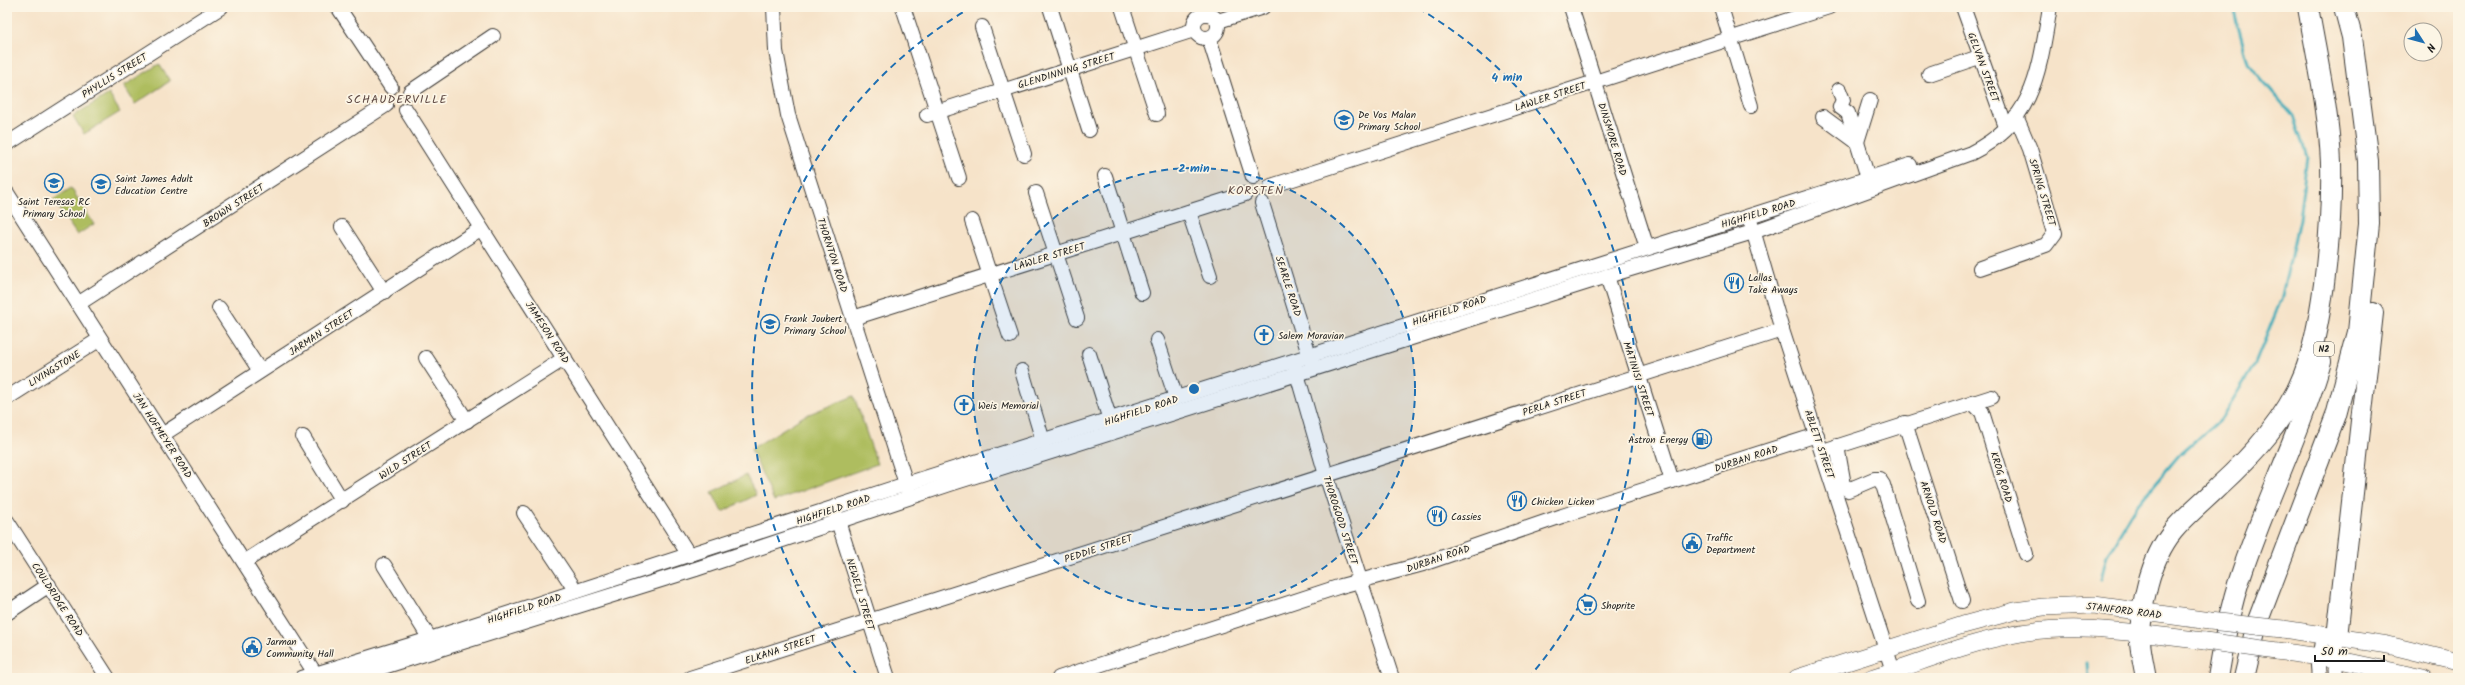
<svg xmlns="http://www.w3.org/2000/svg" width="2465" height="685" viewBox="0 0 2465 685" font-family="Kalam,sans-serif">
	<rect width="100%" height="100%" fill="#fcf5e5"/>
	<filter id="ink" filterUnits="userSpaceOnUse"><feTurbulence type="fractalNoise" baseFrequency=".025" numOctaves="2"/><feDisplacementMap in="SourceGraphic" scale="8" xChannelSelector="R" yChannelSelector="G"/><feConvolveMatrix kernelMatrix="1 2 1 2 8 2 1 2 1" color-interpolation-filters="sRGB"/></filter>
	<filter id="wash" filterUnits="userSpaceOnUse"><feTurbulence type="fractalNoise" baseFrequency=".012" numOctaves="4" result="noise"/><feDisplacementMap in="SourceGraphic" scale="16" xChannelSelector="R" yChannelSelector="G"/><feGaussianBlur stdDeviation="0.9" result="paint"/><feColorMatrix in="noise" values="0 0 0 0 0 0 0 0 0 0 0 0 0 0 0 0 0 1.4 0 .05"/><feComposite in="paint" operator="in"/></filter>
	<g filter="url(#wash)">
		<rect width="100%" height="100%" fill="#f6e3c9"/>
		<g fill="#aebd5f" stroke="#656c3e">
			<polygon points="159,64 170,81 135,104 124,86"/>
			<polygon points="109,94 120,112 84,134 73,116"/>
			<polygon points="71,188 94,224 77,235 53,200"/>
			<polygon points="854,396 877,464 774,501 751,449 804,416"/>
			<polygon points="746,475 756,495 722,512 712,492"/>
		</g>
		<g fill="none" stroke-linecap="round" stroke-linejoin="round">
			<g stroke="#3dacb9" stroke-width="3">
				<polyline points="2101,579 2107,555 2138,504 2180,454 2222,417 2255,364 2281,300 2299,220 2307,157 2293,116 2248,63 2233,7"/>
				<polyline points="2087,663 2088,678"/>
			</g>
		</g>
	</g>
	<g filter="url(#ink)">
		<g fill="none" stroke-linecap="round" stroke-linejoin="round">
			<defs>
				<g id="minor">
					<polyline points="338,7 391,87"/>
					<polyline points="774,7 776,51 788,115 909,493"/>
					<polyline points="903,7 959,178"/>
					<polyline points="1050,7 1089,130"/>
					<polyline points="1122,7 1157,114"/>
					<polyline points="1571,7 1647,248"/>
					<polyline points="1721,7 1751,106"/>
					<polyline points="1963,7 2006,127"/>
					<circle cx="1206" cy="26" r="12"/>
					<polyline points="1218,21 1263,7"/>
					<polyline points="982,27 1024,154"/>
					<polyline points="1209,38 1253,177"/>
					<polyline points="1929,74 1979,57"/>
					<polyline points="1839,90 1843,100 1840,107 1848,113 1868,178"/>
					<polyline points="410,92 493,36"/>
					<polyline points="406,110 689,555"/>
					<polyline points="927,115 1194,30"/>
					<polyline points="1823,117 1857,142 1870,100"/>
					<polyline points="7,144 221,7"/>
					<polyline points="1105,176 1142,293"/>
					<polyline points="1271,186 1829,7"/>
					<polyline points="7,193 318,678"/>
					<polyline points="1036,193 1077,318"/>
					<polyline points="1262,203 1312,364"/>
					<polyline points="1189,212 1210,276"/>
					<polyline points="972,221 1010,336"/>
					<polyline points="1751,223 1782,330 1893,671"/>
					<polyline points="342,227 384,292"/>
					<polyline points="1980,268 2046,245 2055,233 2030,149 2016,116"/>
					<polyline points="1607,276 1672,481"/>
					<polyline points="78,304 386,105"/>
					<polyline points="219,308 260,371"/>
					<polyline points="853,318 1245,194"/>
					<polyline points="1157,340 1176,398"/>
					<polyline points="1089,354 1110,420"/>
					<polyline points="426,358 467,421"/>
					<polyline points="1295,367 1326,475 1392,678"/>
					<polyline points="1022,371 1043,441"/>
					<polyline points="7,398 100,339"/>
					<polyline points="1973,403 1982,412 2026,554"/>
					<polyline points="1905,423 1962,601"/>
					<polyline points="162,435 480,229"/>
					<polyline points="303,437 342,501"/>
					<polyline points="1837,446 1844,485 1848,490 1874,479 1879,479 1883,485 1918,601"/>
					<polyline points="1829,449 1992,397"/>
					<polyline points="524,513 576,591"/>
					<polyline points="836,515 888,678"/>
					<polyline points="7,521 108,678"/>
					<polyline points="244,562 565,358"/>
					<polyline points="384,565 430,639"/>
					<polyline points="7,613 49,585"/>
					<polyline points="302,678 430,639 906,484 1910,165"/>
					<path d="M348,678L696,569L950,484L1607,276L1753,232L1971,153C2035,121 2039,71 2050,7"/>
					<polyline points="690,678 1782,330"/>
					<polyline points="1059,678 1341,586 1423,564 1562,516 1817,435"/>
					<polyline points="2319,678 2318,666 2323,635"/>
					<polyline points="2336,678 2335,659 2337,637"/>
				</g>
				<g id="major">
					<polyline points="2283,629 2388,645 2458,662"/>
					<polyline points="2277,651 2335,659 2424,678"/>
					<polyline points="1797,678 1963,625 2015,611 2043,607 2094,605 2210,621"/>
					<path d="M1871,678C1917,664 1963,644 2011,635C2073,621 2142,634 2205,641"/>
				</g>
				<g id="highway">
					<polyline points="2337,637 2373,313"/>
					<path d="M2146,678C2144,666 2141,654 2140,642C2140,606 2150,559 2173,531C2186,515 2204,501 2218,487C2253,455 2287,418 2304,374C2315,346 2320,314 2324,284C2329,244 2332,204 2331,163C2329,111 2317,59 2308,7"/>
					<path d="M2218,678C2224,642 2230,606 2242,572C2266,500 2300,434 2321,361"/>
					<polyline points="2244,678 2257,623 2336,415 2358,332 2369,224 2368,161 2352,37 2344,7"/>
				</g>
			</defs>
			<use href="#minor" stroke="#3d3a36" stroke-width="16"/>
			<use href="#major" stroke="#3d3a36" stroke-width="18"/>
			<use href="#highway" stroke="#3d3a36" stroke-width="22"/>
			<use href="#minor" stroke="#fff" stroke-width="14"/>
			<use href="#major" stroke="#fff" stroke-width="17"/>
			<use href="#highway" stroke="#fff" stroke-width="20"/>
			<defs>
				<g id="major-bridge">
					<polyline points="2210,621 2283,629"/>
					<polyline points="2205,641 2277,651"/>
				</g>
			</defs>
			<use href="#major-bridge" stroke="#3d3a36" stroke-width="18" stroke-linecap="butt"/>
			<use href="#major-bridge" stroke="#fff" stroke-width="17"/>
		</g>
	</g>
	<circle cx="1194" cy="389" r="221" fill="#1f6fb2" fill-opacity=".12"/>
	<g fill="none" stroke="#1f6fb2" stroke-width="2" stroke-dasharray="7 5">
		<circle cx="1194" cy="389" r="221"/>
		<path d="M858 676A442 442 0 0 1 970 8M1418 8A442 442 0 0 1 1530 676"/>
	</g>
	<defs>
		<symbol id="school-ring" viewBox="-11 -11 22 22"><circle r="9.5" fill="#fcf5e5" stroke="#1f6fb2" stroke-width="1.5"/><path d="M0-5L7-2L0 1L-7-2ZM-4 1L0 2.5L4 1V4Q0 6-4 4Z" fill="#1f6fb2"/></symbol>
		<symbol id="university-ring" viewBox="-11 -11 22 22"><circle r="9.5" fill="#fcf5e5" stroke="#1f6fb2" stroke-width="1.5"/><path d="M0-5L7-2L0 1L-7-2ZM-4 1L0 2.5L4 1V4Q0 6-4 4Z" fill="#1f6fb2"/></symbol>
		<symbol id="restaurant-ring" viewBox="-11 -11 22 22"><circle r="9.5" fill="#fcf5e5" stroke="#1f6fb2" stroke-width="1.5"/><path d="M-5-6h1v4h1v-4h1v4h1v-4h1v5L-1.5 .5V6h-2V.5L-5-1ZM5-6V6H3V1.5H1.5Q1.5-4 5-6Z" fill="#1f6fb2"/></symbol>
		<symbol id="church-ring" viewBox="-11 -11 22 22"><circle r="9.5" fill="#fcf5e5" stroke="#1f6fb2" stroke-width="1.5"/><path d="M-1.2-6h2.4v3.5h3.3v2.4h-3.3V6h-2.4V-.1h-3.3v-2.4h3.3Z" fill="#1f6fb2"/></symbol>
		<symbol id="fuel-ring" viewBox="-11 -11 22 22"><circle r="9.5" fill="#fcf5e5" stroke="#1f6fb2" stroke-width="1.5"/><path d="M-5.5-6h7V0h2V4h1.3V-2.5L3-4.5l.8-.8L6-3V5H2.5V1h-1V6h-7ZM-4.2-4.7v3.2H.2V-4.7Z" fill="#1f6fb2"/></symbol>
		<symbol id="civic-ring" viewBox="-11 -11 22 22"><circle r="9.5" fill="#fcf5e5" stroke="#1f6fb2" stroke-width="1.5"/><path d="M-.6-6.5H3V-4.5H.6V-3L4-1V1h2V6H-6V1h2V-1L-.6-3ZM-1.2 2.5V6h2.4V2.5Z" fill="#1f6fb2"/></symbol>
		<symbol id="supermarket-ring" viewBox="-11 -11 22 22"><circle r="9.5" fill="#fcf5e5" stroke="#1f6fb2" stroke-width="1.5"/><path d="M-6-5.5h2.5l.6 2H6L4.5 2H-2.5L-4.4-4H-6ZM-1.5 3.2a1.3 1.3 0 1 0 .1 0ZM3 3.2a1.3 1.3 0 1 0 .1 0Z" fill="#1f6fb2"/></symbol>
	</defs>
	<g fill-rule="evenodd">
		<use href="#school-ring" x="1333" y="109" width="22" height="22"/>
		<use href="#school-ring" x="43" y="172" width="22" height="22"/>
		<use href="#university-ring" x="90" y="173" width="22" height="22"/>
		<use href="#restaurant-ring" x="1723" y="272" width="22" height="22"/>
		<use href="#school-ring" x="759" y="313" width="22" height="22"/>
		<use href="#church-ring" x="1253" y="324" width="22" height="22"/>
		<use href="#church-ring" x="953" y="394" width="22" height="22"/>
		<use href="#fuel-ring" x="1691" y="428" width="22" height="22"/>
		<use href="#restaurant-ring" x="1506" y="490" width="22" height="22"/>
		<use href="#restaurant-ring" x="1426" y="505" width="22" height="22"/>
		<use href="#civic-ring" x="1681" y="532" width="22" height="22"/>
		<use href="#supermarket-ring" x="1576" y="594" width="22" height="22"/>
		<use href="#civic-ring" x="241" y="636" width="22" height="22"/>
	</g>
	<g text-anchor="middle" stroke-width="3.5" stroke-linejoin="round" paint-order="stroke">
		<rect fill="#fcf5e5" stroke="#5f5d58" stroke-width="1" x="2314" y="342" width="20" height="14" rx="3"/>
		<g font-size="9" font-weight="bold" fill="#1c1c1c">
			<text x="2324" y="352">N2</text>
		</g>
		<g font-size="10" fill="#1c1c1c" stroke="#fcf5e5">
			<text transform="translate(1984 67) rotate(70)" y="4">GELVAN STREET</text>
			<text transform="translate(1066 70) rotate(-17)" y="4">GLENDINNING STREET</text>
			<text transform="translate(114 75) rotate(-32)" y="4">PHYLLIS STREET</text>
			<text transform="translate(1550 96) rotate(-18)" y="4">LAWLER STREET</text>
			<text transform="translate(1613 139) rotate(73)" y="4">DINSMORE ROAD</text>
			<text transform="translate(2043 192) rotate(73)" y="4">SPRING STREET</text>
			<text transform="translate(233 205) rotate(-33)" y="4">BROWN STREET</text>
			<text transform="translate(1758 213) rotate(-17)" y="4">HIGHFIELD ROAD</text>
			<text transform="translate(833 255) rotate(72)" y="4">THORNTON ROAD</text>
			<text transform="translate(1049 256) rotate(-17)" y="4">LAWLER STREET</text>
			<text transform="translate(1289 286) rotate(72)" y="4">SEARLE ROAD</text>
			<text transform="translate(1449 310) rotate(-18)" y="4">HIGHFIELD ROAD</text>
			<text transform="translate(321 332) rotate(-33)" y="4">JARMAN STREET</text>
			<text transform="translate(548 332) rotate(57)" y="4">JAMESON ROAD</text>
			<text transform="translate(54 368) rotate(-32)" y="4">LIVINGSTONE</text>
			<text transform="translate(1639 379) rotate(72)" y="4">MATINISI STREET</text>
			<text transform="translate(1554 402) rotate(-18)" y="4">PERLA STREET</text>
			<text transform="translate(1141 410) rotate(-18)" y="4">HIGHFIELD ROAD</text>
			<text transform="translate(163 435) rotate(57)" y="4">JAN HOFMEYER ROAD</text>
			<text transform="translate(1820 444) rotate(71)" y="4">ABLETT STREET</text>
			<text transform="translate(1746 458) rotate(-18)" y="4">DURBAN ROAD</text>
			<text transform="translate(405 460) rotate(-33)" y="4">WILD STREET</text>
			<text transform="translate(2002 477) rotate(73)" y="4">KROG ROAD</text>
			<text transform="translate(833 509) rotate(-18)" y="4">HIGHFIELD ROAD</text>
			<text transform="translate(1934 512) rotate(72)" y="4">ARNOLD ROAD</text>
			<text transform="translate(1341 520) rotate(72)" y="4">THOROGOOD STREET</text>
			<text transform="translate(1098 548) rotate(-18)" y="4">PEDDIE STREET</text>
			<text transform="translate(1438 558) rotate(-19)" y="4">DURBAN ROAD</text>
			<text transform="translate(861 594) rotate(73)" y="4">NEWELL STREET</text>
			<text transform="translate(58 599) rotate(57)" y="4">COULDRIDGE ROAD</text>
			<text transform="translate(524 608) rotate(-18)" y="4">HIGHFIELD ROAD</text>
			<text transform="translate(2124 610) rotate(7)" y="4">STANFORD ROAD</text>
			<text transform="translate(780 649) rotate(-18)" y="4">ELKANA STREET</text>
		</g>
		<g font-size="10" fill="#1c1c1c" stroke="#fcf5e5" text-anchor="start">
			<text x="1358" y="118">De Vos Malan<tspan x="1358" dy="12">Primary School</tspan></text>
			<text x="115" y="182">Saint James Adult<tspan x="115" dy="12">Education Centre</tspan></text>
			<text x="54" y="205" text-anchor="middle">Saint Teresas RC<tspan x="54" dy="12">Primary School</tspan></text>
			<text x="1748" y="281">Lallas<tspan x="1748" dy="12">Take Aways</tspan></text>
			<text x="784" y="322">Frank Joubert<tspan x="784" dy="12">Primary School</tspan></text>
			<text x="1278" y="339">Salem Moravian</text>
			<text x="978" y="409">Weis Memorial</text>
			<text x="1688" y="443" text-anchor="end">Astron Energy</text>
			<text x="1531" y="505">Chicken Licken</text>
			<text x="1451" y="520">Cassies</text>
			<text x="1706" y="541">Traffic<tspan x="1706" dy="12">Department</tspan></text>
			<text x="1601" y="609">Shoprite</text>
			<text x="266" y="645">Jarman<tspan x="266" dy="12">Community Hall</tspan></text>
		</g>
		<g font-size="12" letter-spacing="1" fill="#604b45" stroke="#fcf5e5">
			<text x="397" y="103">SCHAUDERVILLE</text>
			<text x="1256" y="194">KORSTEN</text>
		</g>
	</g>
	<circle cx="1194" cy="389" r="6" fill="#1f6fb2" stroke="#fcf5e5" stroke-width="2"/>
	<g font-size="12" text-anchor="middle" font-weight="bold" fill="#1f6fb2" stroke="#fcf5e5" stroke-width="3.5" stroke-linejoin="round" paint-order="stroke">
		<text x="1507" y="81">4 min</text>
		<text x="1194" y="172">2 min</text>
	</g>
	<rect width="2465" height="685" fill="none" stroke="#fcf5e5" stroke-width="24"/>
	<g transform="translate(2423 42) rotate(126)"><circle r="19" fill="#fcf5e5" stroke="#a29e95"/>
	<path d="M0-3L7 15L0 10L-7 15Z" fill="#1f6fb2"/>
	<text y="-6" font-size="11" font-weight="bold" text-anchor="middle" fill="#1c1c1c">N</text>
	</g>
	<path d="M2315 655v6h69v-6" fill="none" stroke="#1c1c1c" stroke-width="2"/>
	<text x="2321" y="655" font-size="12" fill="#1c1c1c" stroke="#fcf5e5" stroke-width="3" paint-order="stroke">50 m</text>
</svg>
